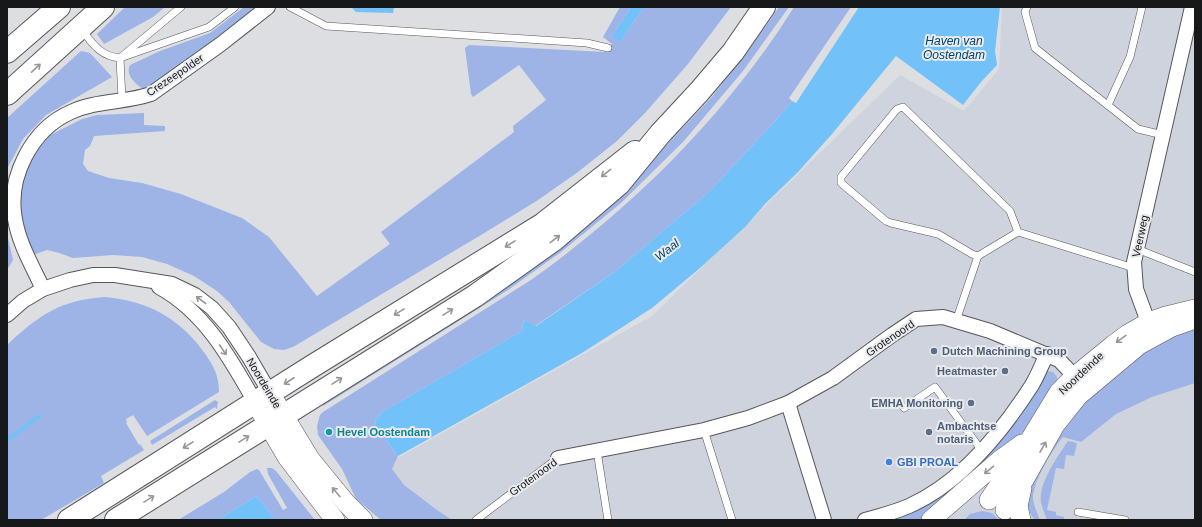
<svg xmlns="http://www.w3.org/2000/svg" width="1202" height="527" viewBox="0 0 1202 527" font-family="Helvetica,sans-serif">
	<rect width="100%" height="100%" fill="#dcdee2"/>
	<polygon fill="#ced3dd" points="1002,7 1195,7 1195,520 448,520 401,485 385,465 652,316 900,75 964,111 999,69"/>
	<g fill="#9eb4e6">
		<polygon points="125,7 165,7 153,17 104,44 97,34"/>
		<path d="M244,7H256L158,83L149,89H143C135,83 125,75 130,65L160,51L210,33Z"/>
		<polygon points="620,7 631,7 612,36 622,39 644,7 731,7 688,64 645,113 617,141 578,172 538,200 481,235 293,347 284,350 274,349 261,342 229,302 217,291 194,276 167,264 142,257 113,255 73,258 59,253 47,250 33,255 23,226 19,198 22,174 44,138 82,119 97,115 144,113 144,125 165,126 165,131 94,136 90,146 85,150 83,164 88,171 109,178 142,183 181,194 242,218 269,237 317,296 390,244 381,232 514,132 513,126 546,100 519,65 473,97 471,94 465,48 469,45 605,52 612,44 603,37"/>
		<polygon points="779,7 789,7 743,71 683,142 621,203 561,252 508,290 323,406 320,400 611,200 659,153 711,98 757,38"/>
		<path d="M794,7H851L789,98L792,101L777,119L709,192L616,271L535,326L524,320L522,331L382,412L376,420L375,425L398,456L392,469L404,485L437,510L452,520H381L356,499L342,469L318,435L317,426L320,415L323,412L531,280C634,207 727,114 794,7Z"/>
		<polygon points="81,51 90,53 112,77 46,115 23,139 8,167 7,174 7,118"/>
		<polygon points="7,234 13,260 7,270"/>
		<path d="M105,297C149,301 181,319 206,355C214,367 219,376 219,392L147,436L133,415L126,419L127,422L126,423L139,445L140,444L144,450L101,476L104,483L41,520H7V345C39,315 60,300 105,297Z"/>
		<path d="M1195,321V383L1152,397L1116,414L1081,442L1063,437C1053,449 1032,483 1033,499C1034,506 1037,513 1040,520H1035C1027,511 1027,503 1028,492L1074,405L1128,358Z"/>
		<polygon points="1046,371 1053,372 1057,377 1057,381 1025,430 1006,450 925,520 884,520 957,484 975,468 989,454 1037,391 1043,375"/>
		<polygon points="215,400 218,402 217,409 215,407 152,445 150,441"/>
		<path d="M1068,441L1077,443L1074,456L1066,455L1064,469L1056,468L1047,510L1056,512V515L1064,517V520H1047C1045,514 1042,508 1041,502C1038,484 1058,456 1068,441Z"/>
		<polygon points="267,468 272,468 276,471 315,520 276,520 256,496 218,520 178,520 224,492 250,472 257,469 259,470 283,510 287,508 268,474"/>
		<polygon points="982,511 992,513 999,520 964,520 970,514"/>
	</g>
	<g fill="#72c1f9">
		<polygon points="351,7 394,7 393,13 356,12"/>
		<polygon points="631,7 644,7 620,42 612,36"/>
		<polygon points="859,7 1000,7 995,51 997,65 981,82 963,105 896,56 832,134 798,172 765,204 745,227 700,268 652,308 582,353 398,456 375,425 376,420 382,412 522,331 524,320 536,326 616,271 709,192 777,119 792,101 796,103"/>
		<polygon points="256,496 276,520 218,520"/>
	</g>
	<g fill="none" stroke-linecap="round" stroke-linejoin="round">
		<polyline stroke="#72c1f9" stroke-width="4" points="7,440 39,416"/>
		<defs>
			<g id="lane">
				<polyline points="290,7 326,26 587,43 608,48"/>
				<polyline points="1027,7 1025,12 1035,48 1138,129 1163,135"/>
				<path d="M81,29C93,44 100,56 120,58L209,27L235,7"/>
				<polyline points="122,100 120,58 181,7"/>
				<polyline points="1108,105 1130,57 1142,7"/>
				<polyline points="1018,232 978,256 972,254 938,234 891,223 886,221 841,183 841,177 897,109 903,107 1010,211 1018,232 1134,268"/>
				<polyline points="1137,249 1195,272"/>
				<polyline points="956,321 978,256"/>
				<polyline points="904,408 935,387 982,451"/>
				<polyline points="704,430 732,520"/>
				<polyline points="597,451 608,520"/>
				<polyline points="1078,512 1125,520"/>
				<polyline points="476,520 558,458"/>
			</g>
			<g id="street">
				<path d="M159,287C205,312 230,358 255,402"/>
				<path d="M43,289C33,267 19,244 15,219C7,177 32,129 71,112C97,100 125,103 151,94L221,44L268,7"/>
				<polyline points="7,315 23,301 43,289 70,280 93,275 115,275 172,284 195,295 212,308 229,327 249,357 270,393"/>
				<polyline points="1151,330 1136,289 1134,262 1192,7"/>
				<polyline points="788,403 824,520"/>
				<polyline points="558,458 704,430 748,418 788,403 833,378 892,335 916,319 943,317 990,331 1059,360 1081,383"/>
				<path d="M865,520C880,516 895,512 909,506C961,483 1002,432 1032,385C1038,375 1042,364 1047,354"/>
			</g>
			<g id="secondary">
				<polyline points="270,393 310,459 346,503 363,520"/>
				<polyline points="255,402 287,457 335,520"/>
				<polyline points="989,500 1031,438 1059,392 1075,376 1113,345 1128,334 1149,322 1166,316 1195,309"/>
				<polyline points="1005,510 1009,498 1014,490 1024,480 1055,425 1078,396 1139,345 1172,327 1192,320"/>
				<polyline points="931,520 1000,460 1022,444"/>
				<polyline points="1021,520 1018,506 1022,488"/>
			</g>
			<g id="primary">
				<polyline points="69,520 311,367 543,224 635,152"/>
				<polyline points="116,520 475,296 555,239 619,184 660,134 699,92 733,52 764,7"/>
			</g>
			<g id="highway">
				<polyline points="7,52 59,7"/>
				<polyline points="7,94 103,7"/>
			</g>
		</defs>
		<use href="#lane" stroke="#56575a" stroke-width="8"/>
		<use href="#street" stroke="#56575a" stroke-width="16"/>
		<use href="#secondary" stroke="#56575a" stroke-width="20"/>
		<use href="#primary" stroke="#56575a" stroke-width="24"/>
		<use href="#highway" stroke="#56575a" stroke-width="24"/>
		<use href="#lane" stroke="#fff" stroke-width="7"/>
		<use href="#street" stroke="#fff" stroke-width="14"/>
		<use href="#secondary" stroke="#fff" stroke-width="19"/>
		<use href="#primary" stroke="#fff" stroke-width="22"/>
		<use href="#highway" stroke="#fff" stroke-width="22"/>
	</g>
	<defs><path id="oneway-shaft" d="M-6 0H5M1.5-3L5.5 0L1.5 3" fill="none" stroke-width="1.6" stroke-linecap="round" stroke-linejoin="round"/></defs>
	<g stroke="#979798">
		<use href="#oneway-shaft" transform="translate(36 68) rotate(-43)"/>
		<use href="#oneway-shaft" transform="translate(606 173) rotate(142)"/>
		<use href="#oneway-shaft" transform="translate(555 239) rotate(-38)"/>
		<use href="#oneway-shaft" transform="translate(510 244) rotate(148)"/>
		<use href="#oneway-shaft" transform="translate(201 300) rotate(-143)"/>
		<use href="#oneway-shaft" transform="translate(399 312) rotate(148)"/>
		<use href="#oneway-shaft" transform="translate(448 312) rotate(-32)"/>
		<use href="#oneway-shaft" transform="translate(1121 339) rotate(144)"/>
		<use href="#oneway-shaft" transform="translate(223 350) rotate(56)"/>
		<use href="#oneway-shaft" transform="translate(289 381) rotate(147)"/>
		<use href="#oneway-shaft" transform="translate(337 381) rotate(-32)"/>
		<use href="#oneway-shaft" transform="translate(244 439) rotate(-32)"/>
		<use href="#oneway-shaft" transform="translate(188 445) rotate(148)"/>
		<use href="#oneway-shaft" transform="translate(1043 447) rotate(-60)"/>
		<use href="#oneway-shaft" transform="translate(989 470) rotate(140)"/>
		<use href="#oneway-shaft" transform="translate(336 492) rotate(-130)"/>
		<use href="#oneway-shaft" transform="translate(149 499) rotate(-32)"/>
	</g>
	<g fill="#5c6f8a" stroke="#e9ebef" stroke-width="1.5">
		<circle cx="934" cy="351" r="4"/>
		<circle cx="1005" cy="371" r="4"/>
		<circle cx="971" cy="403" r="4"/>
		<circle cx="929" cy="432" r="4"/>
	</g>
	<circle fill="#0f9aa8" stroke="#e9ebef" stroke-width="1.5" cx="329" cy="432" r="4"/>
	<circle fill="#3f7fe0" stroke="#e9ebef" stroke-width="1.5" cx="889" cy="462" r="4"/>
	<g text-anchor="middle" stroke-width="4" stroke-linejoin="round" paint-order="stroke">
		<g font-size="11" fill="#171819" stroke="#e9ebef">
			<text transform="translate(175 75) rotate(-34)" y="4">Crezeepolder</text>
			<text transform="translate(1140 236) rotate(-78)" y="4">Veerweg</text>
			<text transform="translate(890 338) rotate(-34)" y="4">Grotenoord</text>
			<text transform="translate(1081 373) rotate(-43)" y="4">Noordeinde</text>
			<text transform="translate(264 383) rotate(59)" y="4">Noordeinde</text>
			<text transform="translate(533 477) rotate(-36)" y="4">Grotenoord</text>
		</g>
		<g font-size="11" font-weight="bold" fill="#4e5e75" stroke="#e9ebef" text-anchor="start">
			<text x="942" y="355">Dutch Machining Group</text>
			<text x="997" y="375" text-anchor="end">Heatmaster</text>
			<text x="963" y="407" text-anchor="end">EMHA Monitoring</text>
			<text x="937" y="430">Ambachtse<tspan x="937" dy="13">notaris</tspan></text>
		</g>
		<g font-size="11" font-weight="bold" fill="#0d838f" stroke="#e9ebef" text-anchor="start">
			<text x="337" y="436">Hevel Oostendam</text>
		</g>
		<g font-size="11" font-weight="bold" fill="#366cbe" stroke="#e9ebef" text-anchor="start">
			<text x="897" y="466">GBI PROAL</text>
		</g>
		<g font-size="12" font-style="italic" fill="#024569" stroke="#e9ebef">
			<text x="954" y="45">Haven van<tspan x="954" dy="14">Oostendam</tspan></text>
			<text transform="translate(667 250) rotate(-38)" y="4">Waal</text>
		</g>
	</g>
	<rect width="1202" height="527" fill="none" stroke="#171819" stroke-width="16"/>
</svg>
